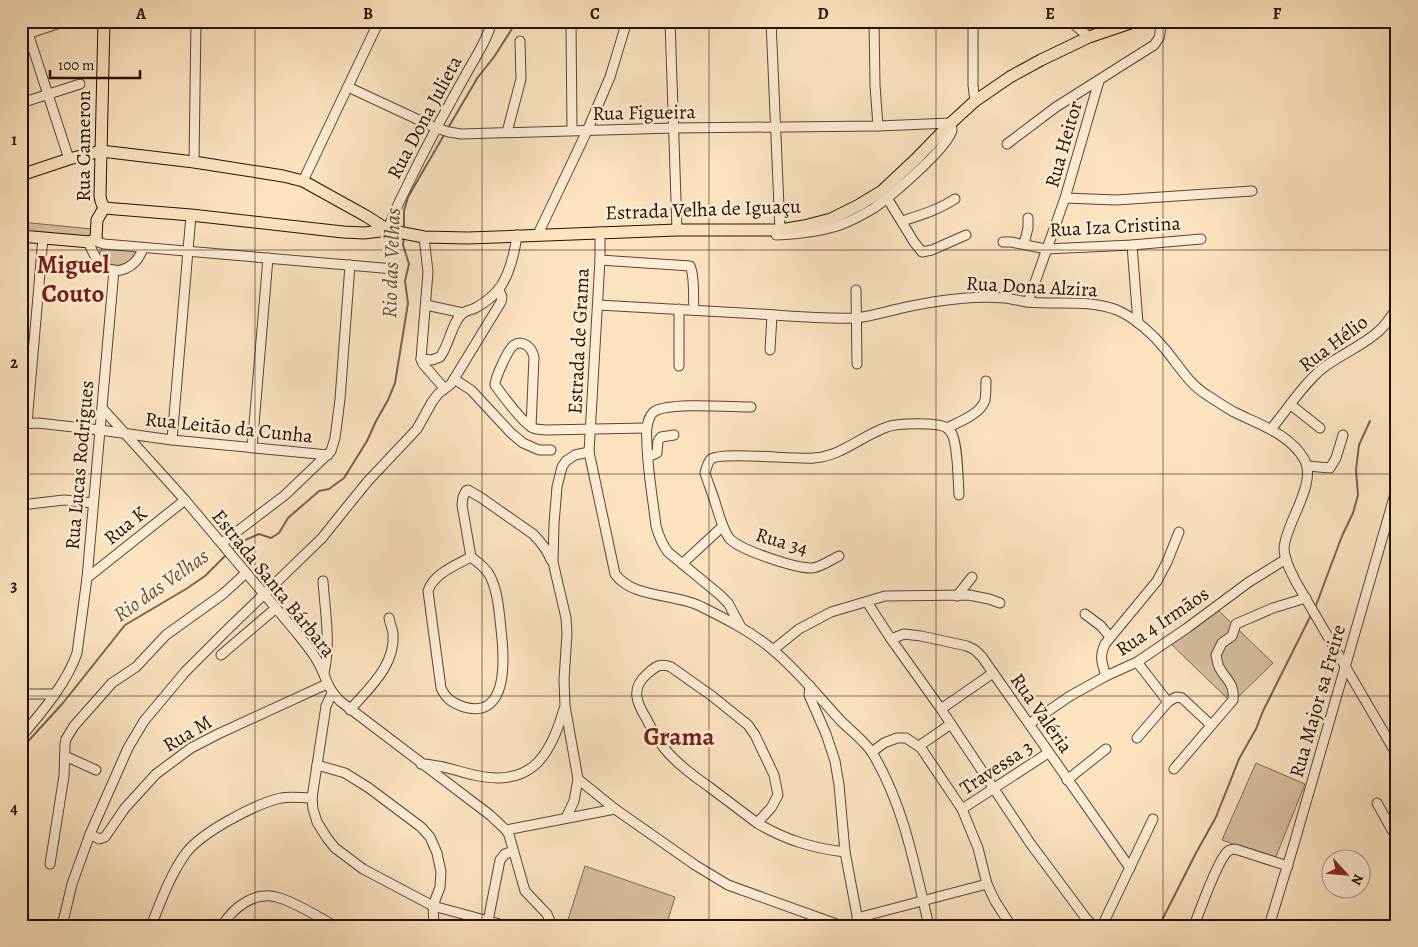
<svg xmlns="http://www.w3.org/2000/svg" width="1418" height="947" viewBox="0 0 1418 947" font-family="Alegreya,serif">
	<rect width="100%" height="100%" fill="#fce3c0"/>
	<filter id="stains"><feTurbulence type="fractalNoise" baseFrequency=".004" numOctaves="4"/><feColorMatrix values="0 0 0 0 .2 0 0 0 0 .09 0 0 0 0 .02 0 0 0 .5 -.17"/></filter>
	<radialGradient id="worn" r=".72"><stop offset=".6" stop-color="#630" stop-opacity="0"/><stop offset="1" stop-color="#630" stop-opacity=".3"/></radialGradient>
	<g fill="#d8bfa0" stroke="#7f6852">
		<polygon points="21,222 92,229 91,239 21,233"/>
		<polygon points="104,246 140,251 126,266 111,266 97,255"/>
		<polygon points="1217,609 1273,663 1232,703 1170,643"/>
		<polygon points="1256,763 1305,784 1275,859 1222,840"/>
		<polygon points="585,866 675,897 666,926 566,926"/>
	</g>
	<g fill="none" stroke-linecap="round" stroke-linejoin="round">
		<g stroke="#7b634e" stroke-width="2">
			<polyline points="448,128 478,77 494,57 517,21"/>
			<polyline points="404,230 404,211 408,197 444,135"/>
			<polyline points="230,551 243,541 259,534 271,538 279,533 288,518 319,491 329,489 344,478 367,441 376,421 388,400 395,383 408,303 405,281 409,264 403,245 404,237"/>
			<polyline points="1315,608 1342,536 1353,513 1358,495 1356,470 1359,445 1370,421"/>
			<polyline points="21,749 63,703 125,625 186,589 205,576 227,554"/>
			<polyline points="1159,926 1196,853 1216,817 1239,759 1256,729 1263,711 1311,615"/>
		</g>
		<defs>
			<g id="minor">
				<polyline points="24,21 69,159"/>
				<polyline points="571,21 572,130"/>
				<polyline points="670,21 677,230"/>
				<polyline points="771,21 780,230"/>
				<polyline points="874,21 875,85 878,126"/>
				<polyline points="973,21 973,85 975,101"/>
				<polyline points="1070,21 1089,37"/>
				<polyline points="21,36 66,21"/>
				<polyline points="1397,78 1395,85 1397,103"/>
				<path d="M348,87L436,128L449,132L461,134L674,128L878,126L951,123C951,125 952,128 952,130C949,147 890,197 874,208C864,214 851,221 840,225C819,232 798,234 776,235"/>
				<polyline points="21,103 80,84"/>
				<polyline points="507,132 521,79 520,41"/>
				<polyline points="1007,144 1056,107 1154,45 1159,38 1162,21"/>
				<polyline points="194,162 196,21"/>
				<polyline points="303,181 379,21"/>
				<polyline points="887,198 914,242 922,252 932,250 966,235"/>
				<polyline points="1065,198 1116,200 1252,191"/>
				<path d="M902,221C921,215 938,210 955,199"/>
				<path d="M388,230C393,212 403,195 411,178C428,143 446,110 465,76C474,59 487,41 492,21"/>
				<path d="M600,232V260L589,452L615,574C633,599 676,593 702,607C726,619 752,632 773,650C798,671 819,697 841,721C851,731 866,742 873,754C904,806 915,867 929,926"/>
				<polyline points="538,234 587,131 610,77 627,21"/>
				<polyline points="424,237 428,272 421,359 423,364 444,388"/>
				<polyline points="96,239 98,242 104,244 394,269"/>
				<path d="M88,242C92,249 94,257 100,263C116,279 137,267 143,248"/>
				<polyline points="1003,242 1011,242 1046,249 1132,245 1201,239"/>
				<polyline points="1024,244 1028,228 1028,218"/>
				<polyline points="1132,245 1138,323"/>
				<path d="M600,260L690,266C695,276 693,299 694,310"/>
				<polyline points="856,290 857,364"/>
				<polyline points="1028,302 1065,198 1099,81"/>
				<polyline points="426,305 463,313"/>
				<path d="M598,305C652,308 706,311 760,314C791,316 823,319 854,318C869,317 884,312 898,309C910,306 922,304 933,302C957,298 981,296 1005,298C1013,299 1020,301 1027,302C1057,305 1088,299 1117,310C1135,318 1153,334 1165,349C1179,366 1189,384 1207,395C1216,401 1225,407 1234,412C1258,424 1290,434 1304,459C1318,483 1286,522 1284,548C1284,560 1291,572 1296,582L1397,755"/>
				<polyline points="770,350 772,315"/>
				<path d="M421,359L432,360L440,357C449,346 452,321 463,313C467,310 473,310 477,307C484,303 493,296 498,290C509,277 515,251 517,235"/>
				<polyline points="679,366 679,309"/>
				<polyline points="454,379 471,390 511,433 523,443 539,450 551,450"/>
				<polyline points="1291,405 1320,428"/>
				<path d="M102,408L185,500L296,632C304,642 312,651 318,662C327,678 326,687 340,701L490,815L506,830L509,835L525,891L547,914L552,926"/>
				<polyline points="27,423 43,238"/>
				<polyline points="21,424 38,423 100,430 172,440 328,455"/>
				<path d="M531,427L534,357C532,348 523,339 514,345C508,349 495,378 495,385C503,396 522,422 533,428C537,430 541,429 545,430L646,428"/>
				<path d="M947,428C959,422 981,414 985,400C986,394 986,387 986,381"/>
				<path d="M1271,429C1288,409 1303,384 1323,368C1341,354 1365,345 1381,329C1387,323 1392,315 1397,308"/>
				<polyline points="172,440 191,215"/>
				<polyline points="252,448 268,258"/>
				<polyline points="648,457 657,453 658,441 661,437 674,435"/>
				<polyline points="1308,466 1330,468 1336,458 1343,435"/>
				<polyline points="21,505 64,500 93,503"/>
				<polyline points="222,543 285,495 331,451 335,438 340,399 350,265"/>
				<path d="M839,556C830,560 820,568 811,568C795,568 739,550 729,538C722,528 719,514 715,502C712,492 708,483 705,473C706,469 708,462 711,459C722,451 796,460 814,458C842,456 861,436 887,427C897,423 938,422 947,428C949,430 951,432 952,434C958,446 958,480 959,495"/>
				<path d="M471,557C478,562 486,568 490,576C498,592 499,611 501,629C504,655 510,720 464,707C453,703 446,699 441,688L428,591C433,574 456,565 471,557Z"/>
				<path d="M471,557L462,505L463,497L466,491L468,490L480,497L533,534C541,542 547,549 551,560"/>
				<polyline points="682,564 723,526"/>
				<polyline points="87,578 185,500"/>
				<path d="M323,581C325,612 331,643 324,673"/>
				<polyline points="957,596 972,577"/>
				<polyline points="867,602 891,639 941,709 1030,843 1085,917 1093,926"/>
				<polyline points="1085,614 1101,626 1110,637"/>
				<path d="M741,627L728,603L720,595L668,552C662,544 659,537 656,526C653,500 648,473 647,446C647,440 646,433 647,427C648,421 650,414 655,411C672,402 730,407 751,407"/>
				<polyline points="891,639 904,634 921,636 967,646 975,650 982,657 1130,868"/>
				<polyline points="773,650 799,629 831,612 885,596 969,595 989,599 1000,603"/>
				<polyline points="221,655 276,608"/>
				<polyline points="1137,662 1168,702"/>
				<path d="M1106,676C1102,663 1099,657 1105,644L1157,581L1167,562L1179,532"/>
				<polyline points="810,686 809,695 826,734 835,761 839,785 845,852 859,926"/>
				<polyline points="332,693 326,706 312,798 313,809 317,822 327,838 335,848 363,869 433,906 507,926"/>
				<polyline points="21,694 55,694"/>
				<polyline points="941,709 993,673"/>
				<path d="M350,710C369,688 396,665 393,633C392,628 390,623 389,618"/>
				<polyline points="1029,724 1070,696 1106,676 1137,662 1187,628 1249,582 1286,559"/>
				<path d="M21,737C41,713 67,683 77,653L87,578L114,270"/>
				<polyline points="1137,738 1168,702 1176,697 1182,698 1211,725"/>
				<polyline points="919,746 951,724"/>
				<polyline points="872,752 884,743 897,738 906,738 921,748 962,809 978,848 987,884 995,901 1011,926"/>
				<polyline points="65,756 96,770"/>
				<path d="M421,764C440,764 456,771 474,775C531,788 550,757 564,709"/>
				<polyline points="317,765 345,773 369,788 421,827 430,837 437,853 441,872 440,887 433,906 434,926"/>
				<path d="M1174,769L1233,700C1235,683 1225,679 1219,667C1217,663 1217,658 1216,655L1222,643L1232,636L1236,624L1273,608L1306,598"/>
				<polyline points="578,779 615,809"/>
				<polyline points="1067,780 1106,749"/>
				<polyline points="1377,803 1392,830 1397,836"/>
				<polyline points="962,809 1048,753"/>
				<polyline points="566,818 574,801 578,779 565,706 564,680 567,633 566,618 553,562 554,524 557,487 562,467 566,461 575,455 589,452"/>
				<path d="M757,823L771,808L778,795L774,775L755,735L748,725L712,696L671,667C660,663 656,666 647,674C631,688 636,702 646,718C651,728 657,739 664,748C676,763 692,775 708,786C724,798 741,811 757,823C786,840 812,848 845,852"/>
				<polyline points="506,830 615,809 695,865 728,885 842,926"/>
				<polyline points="90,834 99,839 105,837 125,808 156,774 191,748 218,734 327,684"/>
				<polyline points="50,864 64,776 65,744 66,739 74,726 112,683 136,667 166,635 223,594 246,573"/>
				<polyline points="857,918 987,884"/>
				<polyline points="488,921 500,860 505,854 513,851"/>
				<polyline points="62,926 72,884 90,834 128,748 144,721 185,672 226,631 322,538 342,513 368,481 417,429 432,402 438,394 451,384 454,379 501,302 502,297 499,290"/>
				<path d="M151,926C161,901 170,875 186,853C202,832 255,804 281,798C291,796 302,798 312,798"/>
				<path d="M222,926C233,908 254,891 276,897C294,901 318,917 335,926"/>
				<polyline points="1102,926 1153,819"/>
				<path d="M1194,926C1200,910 1217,862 1227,852C1230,849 1231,850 1235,849L1288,866"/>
				<polyline points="1269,926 1294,844 1397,487"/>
			</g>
			<g id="major">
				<polyline points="104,21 100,196 101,201 104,208"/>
				<polyline points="21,175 69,159 101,151 194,162 283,176 303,181 366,216 388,230"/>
				<polyline points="104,208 191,215 343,232 364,233 388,230 424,237 468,238 677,230 780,230 804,226 831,219 859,205 882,191 916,159 951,123 975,101 1010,77 1041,60 1089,37 1136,21"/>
				<polyline points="21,236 90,242 96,239 97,220 104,208"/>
			</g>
		</defs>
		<use href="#minor" stroke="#5c4532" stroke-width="11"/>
		<use href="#major" stroke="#261003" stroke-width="13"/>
		<use href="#minor" stroke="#fdedd6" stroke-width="9"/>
		<use href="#major" stroke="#fce3c0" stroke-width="11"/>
	</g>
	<path fill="none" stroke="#261003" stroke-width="1" stroke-opacity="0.55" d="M255,21V926M482,21V926M709,21V926M936,21V926M1163,21V926M21,250H1397M21,474H1397M21,696H1397"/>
	<g text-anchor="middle" stroke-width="5" stroke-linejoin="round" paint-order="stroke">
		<g font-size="20" fill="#261003" stroke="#fdedd6">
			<text transform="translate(644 112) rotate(-1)" y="7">Rua Figueira</text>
			<text transform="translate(424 117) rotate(-62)" y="7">Rua Dona Julieta</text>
			<text transform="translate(1063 144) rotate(-74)" y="7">Rua Heitor</text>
			<text transform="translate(83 146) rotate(-90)" y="7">Rua Cameron</text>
			<text transform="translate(703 209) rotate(-2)" y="7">Estrada Velha de Iguaçu</text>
			<text transform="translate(1115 226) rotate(-3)" y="7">Rua Iza Cristina</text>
			<text transform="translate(1032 286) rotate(3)" y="7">Rua Dona Alzira</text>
			<text transform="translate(578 341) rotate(-87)" y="7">Estrada de Grama</text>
			<text transform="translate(1333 343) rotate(-37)" y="7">Rua Hélio</text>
			<text transform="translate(229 427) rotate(6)" y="7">Rua Leitão da Cunha</text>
			<text transform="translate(79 465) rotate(-85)" y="7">Rua Lucas Rodrigues</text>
			<text transform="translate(125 525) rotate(-39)" y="7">Rua K</text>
			<text transform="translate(782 541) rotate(17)" y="7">Rua 34</text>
			<text transform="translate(274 583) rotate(51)" y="7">Estrada Santa Bárbara</text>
			<text transform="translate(1162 621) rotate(-34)" y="7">Rua 4 Irmãos</text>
			<text transform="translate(1317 701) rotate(-74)" y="7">Rua Major sa Freire</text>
			<text transform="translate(1042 713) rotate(55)" y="7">Rua Valéria</text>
			<text transform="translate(187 733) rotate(-31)" y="7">Rua M</text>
			<text transform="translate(996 767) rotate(-33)" y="7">Travessa 3</text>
		</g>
		<g font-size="21" font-style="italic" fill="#654f3b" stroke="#fdedd6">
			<text transform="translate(391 263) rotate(-88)" y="7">Rio das Velhas</text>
			<text transform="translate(161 585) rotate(-35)" y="7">Rio das Velhas</text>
		</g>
		<g font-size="25" font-weight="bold" fill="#7a1f14" stroke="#fdedd6">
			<text x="73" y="273">Miguel<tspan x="73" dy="29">Couto</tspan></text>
			<text x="679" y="745">Grama</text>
		</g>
	</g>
	<rect width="1418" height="947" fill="none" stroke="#fce3c0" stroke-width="55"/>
	<g transform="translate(1346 874) rotate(116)"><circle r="24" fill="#fdedd6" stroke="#a79582"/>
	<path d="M0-4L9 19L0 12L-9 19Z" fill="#8f2418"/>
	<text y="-8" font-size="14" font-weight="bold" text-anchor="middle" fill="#261003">N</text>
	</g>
	<path d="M50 70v8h90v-8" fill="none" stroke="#261003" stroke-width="2.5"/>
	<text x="58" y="70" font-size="15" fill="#261003" stroke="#fdedd6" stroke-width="4" paint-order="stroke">100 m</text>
	<rect x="28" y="28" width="1362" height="892" fill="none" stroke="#261003" stroke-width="2"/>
	<g font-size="16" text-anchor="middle" font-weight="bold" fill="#261003">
		<text x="141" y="19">A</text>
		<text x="368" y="19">B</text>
		<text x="595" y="19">C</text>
		<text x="823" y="19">D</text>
		<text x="1050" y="19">E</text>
		<text x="1277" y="19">F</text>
		<text x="14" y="145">1</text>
		<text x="14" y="368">2</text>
		<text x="14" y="591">3</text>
		<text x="14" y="814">4</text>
	</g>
	<rect width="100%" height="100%" filter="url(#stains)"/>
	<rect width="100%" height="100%" fill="url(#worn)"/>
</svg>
